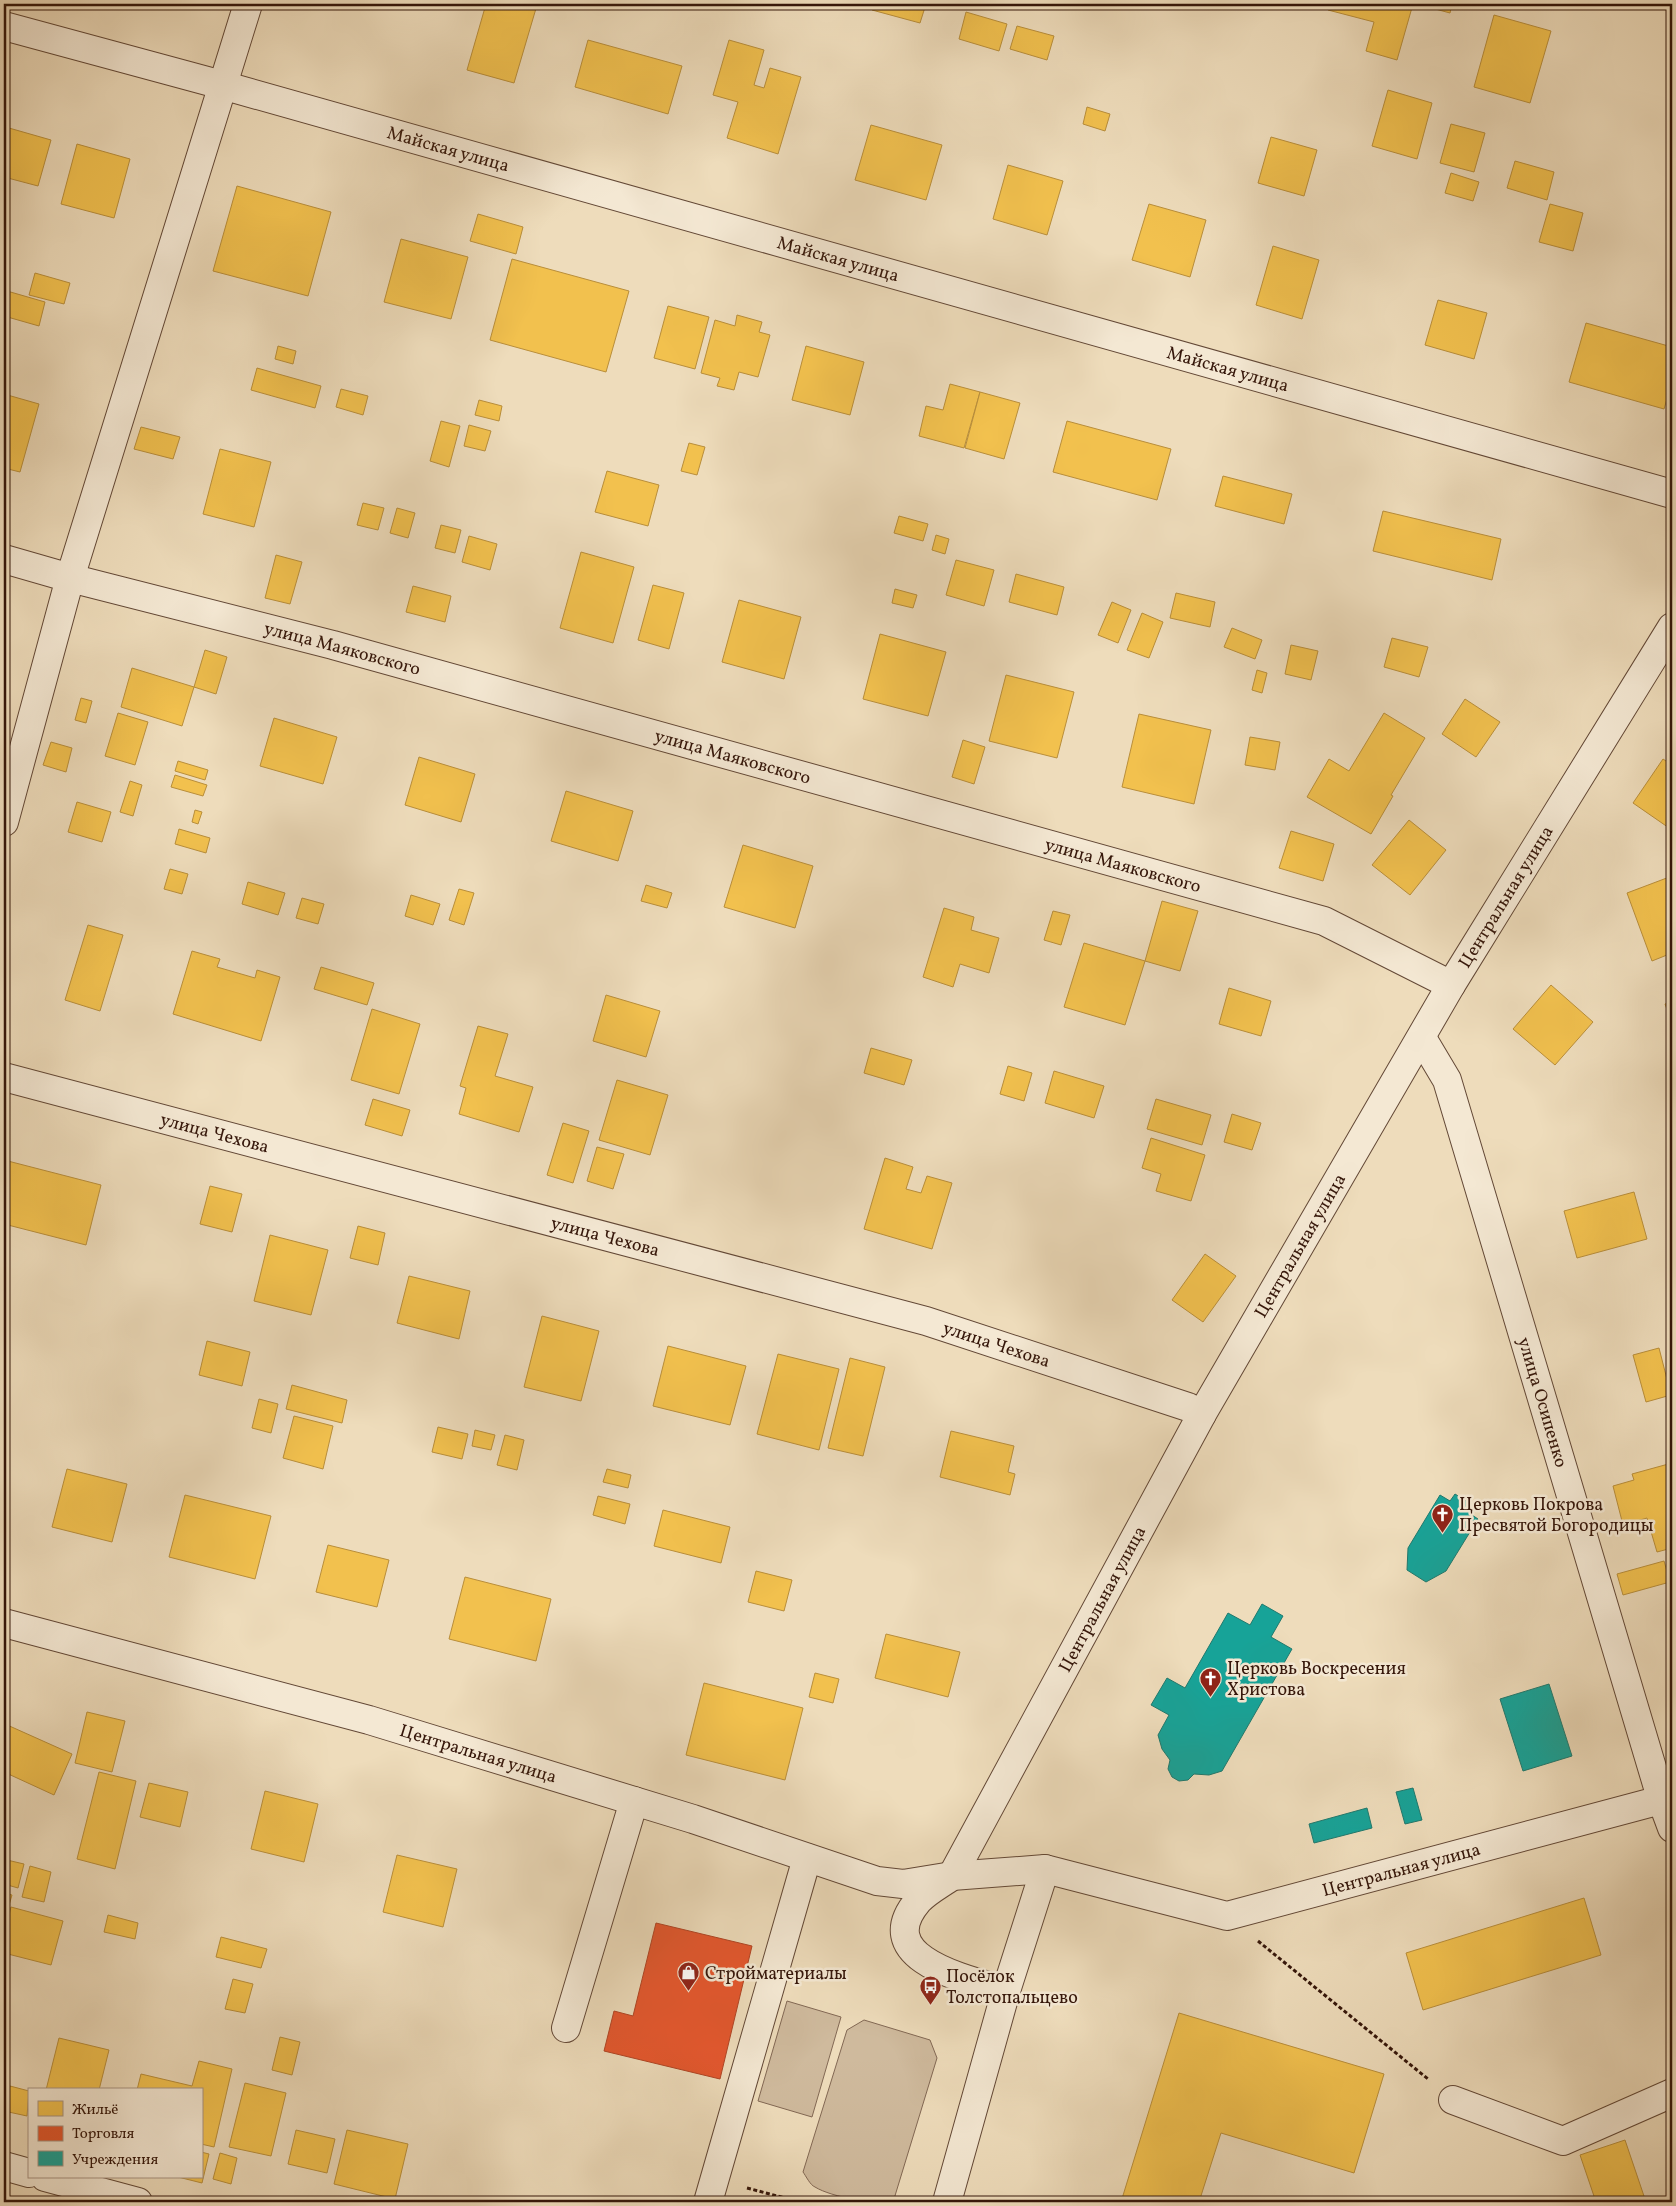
<svg xmlns="http://www.w3.org/2000/svg" width="1676" height="2206" viewBox="0 0 1676 2206" font-family="Vollkorn,serif">
	<rect width="100%" height="100%" fill="#eedcbb"/>
	<filter id="stains"><feTurbulence type="fractalNoise" baseFrequency=".004" numOctaves="4"/><feColorMatrix values="0 0 0 0 .2 0 0 0 0 .09 0 0 0 0 .02 0 0 0 .5 -.17"/></filter>
	<radialGradient id="worn" r=".72"><stop offset=".6" stop-color="#630" stop-opacity="0"/><stop offset="1" stop-color="#630" stop-opacity=".3"/></radialGradient>
	<g fill="#cfba9d" stroke="#826854">
		<polygon points="787,2001 841,2017 812,2117 758,2101"/>
		<path d="M864,2020L930,2040L937,2058L894,2199C878,2206 831,2197 815,2187C810,2185 806,2176 803,2172L847,2030Z"/>
	</g>
	<g fill="#f2c14e" stroke="#b98e3a">
		<polygon points="486,4 537,5 514,83 467,70"/>
		<polygon points="846,4 867,4 865,9"/>
		<polygon points="874,4 926,4 920,23 872,10"/>
		<polygon points="1330,4 1413,4 1397,60 1366,51 1374,22 1328,10"/>
		<polygon points="1417,4 1452,4 1450,13"/>
		<polygon points="966,12 1007,24 999,51 959,39"/>
		<polygon points="1494,15 1551,31 1530,103 1474,87"/>
		<polygon points="1017,26 1054,36 1047,60 1010,49"/>
		<polygon points="588,40 682,66 668,114 575,87"/>
		<polygon points="729,40 764,50 754,85 764,88 770,68 801,77 778,154 727,138 738,102 713,95"/>
		<polygon points="1388,90 1432,103 1417,159 1372,146"/>
		<polygon points="1087,107 1110,114 1105,131 1083,124"/>
		<polygon points="1451,124 1485,133 1474,172 1440,163"/>
		<polygon points="871,125 942,145 926,200 855,180"/>
		<polygon points="9,128 51,140 38,186 4,177 4,147"/>
		<polygon points="1271,137 1317,150 1304,196 1258,183"/>
		<polygon points="77,144 130,159 114,218 61,204"/>
		<polygon points="1515,161 1554,172 1547,200 1507,188"/>
		<polygon points="1008,165 1063,181 1047,235 993,219"/>
		<polygon points="1451,173 1479,182 1473,201 1445,193"/>
		<polygon points="237,186 331,212 308,296 213,271"/>
		<polygon points="1149,204 1206,220 1190,277 1132,260"/>
		<polygon points="1550,204 1583,213 1573,251 1539,242"/>
		<polygon points="478,214 523,227 516,254 470,241"/>
		<polygon points="401,239 468,257 451,319 384,302"/>
		<polygon points="1273,246 1319,260 1302,319 1256,305"/>
		<polygon points="512,259 629,291 606,372 490,340"/>
		<polygon points="35,273 70,283 64,304 29,295"/>
		<polygon points="7,291 45,302 39,326 4,316 4,304"/>
		<polygon points="1438,300 1487,313 1474,359 1425,345"/>
		<polygon points="668,306 709,317 695,369 654,358"/>
		<polygon points="737,315 762,322 759,332 770,335 758,377 739,372 734,390 717,386 720,378 701,373 715,320 735,326"/>
		<polygon points="1586,323 1672,347 1672,382 1664,409 1569,382"/>
		<polygon points="278,346 296,351 293,364 275,359"/>
		<polygon points="806,346 864,362 850,415 792,400"/>
		<polygon points="257,368 321,386 315,408 251,390"/>
		<polygon points="950,384 980,392 964,448 919,436 926,406 943,410"/>
		<polygon points="341,389 368,396 363,415 336,407"/>
		<polygon points="980,392 1020,403 1004,459 965,448"/>
		<polygon points="4,394 39,404 20,472 4,468"/>
		<polygon points="479,400 502,406 499,421 475,415"/>
		<polygon points="441,421 460,426 449,467 430,461"/>
		<polygon points="1067,421 1171,449 1157,500 1053,472"/>
		<polygon points="469,425 491,431 485,451 464,446"/>
		<polygon points="141,427 180,437 173,459 134,449"/>
		<polygon points="689,443 705,447 697,475 681,471"/>
		<polygon points="220,449 271,462 254,527 203,514"/>
		<polygon points="607,471 659,485 648,526 595,512"/>
		<polygon points="1223,476 1292,494 1284,524 1215,506"/>
		<polygon points="363,503 384,508 378,530 357,525"/>
		<polygon points="397,508 415,513 408,538 390,533"/>
		<polygon points="1383,511 1501,539 1492,580 1373,551"/>
		<polygon points="899,516 928,524 923,541 894,533"/>
		<polygon points="441,525 461,530 455,553 435,548"/>
		<polygon points="936,535 949,539 945,554 932,550"/>
		<polygon points="469,536 497,544 490,570 462,562"/>
		<polygon points="581,552 634,567 613,643 560,628"/>
		<polygon points="276,555 302,562 290,604 265,598"/>
		<polygon points="956,560 994,570 984,606 946,595"/>
		<polygon points="1016,574 1064,587 1057,615 1009,602"/>
		<polygon points="653,585 684,593 669,649 638,640"/>
		<polygon points="413,586 451,596 445,622 406,612"/>
		<polygon points="895,589 917,595 913,608 892,603"/>
		<polygon points="1176,593 1215,602 1210,627 1170,618"/>
		<polygon points="739,600 801,617 784,679 722,662"/>
		<polygon points="1112,602 1131,610 1118,643 1098,635"/>
		<polygon points="1142,613 1163,622 1149,658 1127,650"/>
		<polygon points="1232,628 1262,640 1255,659 1224,647"/>
		<polygon points="880,634 946,652 928,716 863,699"/>
		<polygon points="1392,638 1428,647 1419,677 1384,667"/>
		<polygon points="1291,645 1318,651 1311,680 1285,674"/>
		<polygon points="205,650 227,657 216,694 194,687"/>
		<polygon points="132,668 194,687 182,726 121,707"/>
		<polygon points="1257,670 1267,673 1262,693 1252,690"/>
		<polygon points="1006,675 1074,692 1057,758 989,741"/>
		<polygon points="81,698 92,701 86,723 75,720"/>
		<polygon points="1465,699 1500,722 1476,757 1442,734"/>
		<polygon points="118,713 148,722 135,765 105,756"/>
		<polygon points="1384,713 1425,738 1391,795 1393,796 1371,834 1307,797 1329,759 1349,771"/>
		<polygon points="1139,714 1211,730 1194,804 1122,787"/>
		<polygon points="274,718 337,737 323,784 260,766"/>
		<polygon points="1250,737 1280,742 1275,770 1245,765"/>
		<polygon points="963,740 985,747 974,784 952,777"/>
		<polygon points="51,742 72,748 66,772 43,765"/>
		<polygon points="419,757 475,774 461,822 405,805"/>
		<polygon points="1663,759 1672,765 1672,830 1633,803"/>
		<polygon points="178,761 208,770 205,780 175,771"/>
		<polygon points="175,775 207,785 203,796 171,787"/>
		<polygon points="130,781 142,785 133,816 120,812"/>
		<polygon points="566,791 633,811 618,861 551,841"/>
		<polygon points="77,802 111,812 102,842 68,832"/>
		<polygon points="195,810 202,812 198,824 192,822"/>
		<polygon points="1409,820 1446,850 1410,895 1372,865"/>
		<polygon points="179,829 210,838 206,853 175,844"/>
		<polygon points="1291,831 1334,844 1323,881 1279,868"/>
		<polygon points="743,845 813,866 795,928 724,907"/>
		<polygon points="170,869 188,874 182,894 164,889"/>
		<polygon points="1672,876 1672,953 1652,961 1627,893"/>
		<polygon points="248,882 285,893 278,915 242,904"/>
		<polygon points="646,885 672,893 667,908 641,901"/>
		<polygon points="459,889 474,893 464,925 449,920"/>
		<polygon points="411,895 440,904 433,925 405,916"/>
		<polygon points="302,898 324,904 318,924 296,918"/>
		<polygon points="1162,901 1198,911 1180,971 1145,961"/>
		<polygon points="944,908 974,917 971,930 999,938 989,973 960,964 953,987 923,977"/>
		<polygon points="1053,911 1070,915 1061,945 1044,940"/>
		<polygon points="88,925 123,935 100,1011 65,1000"/>
		<polygon points="1084,943 1145,961 1125,1025 1064,1007"/>
		<polygon points="192,951 220,959 217,967 255,978 257,970 280,977 261,1041 173,1014"/>
		<polygon points="321,967 374,983 367,1005 314,989"/>
		<polygon points="1551,985 1593,1022 1555,1065 1513,1029"/>
		<polygon points="1229,988 1271,1001 1261,1036 1219,1024"/>
		<polygon points="606,995 660,1011 646,1057 593,1041"/>
		<polygon points="1672,1002 1672,1023 1665,1004"/>
		<polygon points="372,1009 420,1024 399,1094 351,1080"/>
		<polygon points="478,1026 508,1034 495,1076 533,1087 519,1132 459,1114 466,1088 460,1086"/>
		<polygon points="871,1048 912,1060 904,1085 864,1073"/>
		<polygon points="1008,1066 1032,1073 1024,1101 1000,1094"/>
		<polygon points="1054,1071 1104,1086 1094,1118 1045,1103"/>
		<polygon points="617,1080 668,1095 650,1155 599,1140"/>
		<polygon points="373,1099 410,1110 402,1136 365,1125"/>
		<polygon points="1156,1099 1211,1115 1202,1145 1147,1129"/>
		<polygon points="1232,1114 1261,1123 1252,1150 1224,1142"/>
		<polygon points="563,1123 589,1131 573,1183 547,1175"/>
		<polygon points="1151,1138 1205,1155 1191,1201 1156,1191 1161,1174 1142,1168"/>
		<polygon points="597,1147 624,1154 613,1189 587,1181"/>
		<polygon points="885,1158 913,1167 906,1189 921,1193 927,1176 952,1183 932,1249 864,1229"/>
		<polygon points="4,1160 101,1185 86,1245 4,1224"/>
		<polygon points="210,1186 242,1194 232,1232 200,1224"/>
		<polygon points="1634,1192 1647,1239 1577,1258 1564,1211"/>
		<polygon points="358,1226 385,1233 378,1265 350,1258"/>
		<polygon points="270,1235 328,1250 311,1315 254,1301"/>
		<polygon points="1205,1254 1236,1276 1203,1322 1172,1300"/>
		<polygon points="409,1276 470,1291 459,1339 397,1323"/>
		<polygon points="542,1316 599,1331 581,1401 524,1387"/>
		<polygon points="207,1341 250,1352 242,1386 199,1375"/>
		<polygon points="668,1346 746,1366 730,1425 653,1406"/>
		<polygon points="1659,1348 1671,1395 1646,1402 1633,1355"/>
		<polygon points="778,1354 839,1369 819,1450 757,1434"/>
		<polygon points="850,1358 885,1367 863,1456 828,1448"/>
		<polygon points="292,1385 347,1400 342,1423 286,1409"/>
		<polygon points="259,1399 278,1404 271,1433 252,1428"/>
		<polygon points="294,1416 333,1426 323,1469 283,1458"/>
		<polygon points="438,1427 468,1434 462,1459 432,1452"/>
		<polygon points="475,1430 495,1435 491,1450 472,1446"/>
		<polygon points="951,1431 1014,1446 1008,1472 1015,1474 1010,1495 940,1477"/>
		<polygon points="505,1435 524,1440 517,1470 497,1465"/>
		<polygon points="1672,1463 1672,1548 1657,1552 1647,1518 1623,1525 1613,1486 1634,1480 1632,1474"/>
		<polygon points="67,1469 127,1484 112,1542 52,1527"/>
		<polygon points="607,1469 631,1475 628,1488 603,1482"/>
		<polygon points="185,1495 271,1516 255,1579 169,1557"/>
		<polygon points="598,1496 630,1504 625,1524 593,1515"/>
		<polygon points="663,1510 730,1527 721,1563 654,1546"/>
		<polygon points="328,1545 389,1560 377,1607 316,1592"/>
		<polygon points="1664,1561 1670,1582 1623,1595 1617,1574"/>
		<polygon points="756,1571 792,1580 784,1611 748,1602"/>
		<polygon points="465,1577 551,1599 536,1661 449,1639"/>
		<polygon points="886,1634 960,1652 948,1697 875,1678"/>
		<polygon points="815,1673 839,1679 833,1703 809,1697"/>
		<polygon points="704,1683 803,1708 785,1780 686,1755"/>
		<polygon points="87,1712 125,1721 112,1772 75,1763"/>
		<polygon points="5,1724 72,1754 54,1795 4,1772 4,1728"/>
		<polygon points="99,1772 136,1781 115,1869 77,1859"/>
		<polygon points="149,1783 188,1792 180,1827 140,1817"/>
		<polygon points="265,1791 318,1804 304,1862 251,1849"/>
		<polygon points="397,1855 457,1869 443,1927 383,1912"/>
		<polygon points="7,1860 24,1864 18,1888 4,1884"/>
		<polygon points="30,1866 51,1872 44,1902 22,1897"/>
		<polygon points="4,1893 12,1895 7,1912 4,1911"/>
		<polygon points="1584,1898 1601,1955 1423,2010 1406,1953"/>
		<polygon points="11,1907 63,1921 51,1965 4,1953 4,1935"/>
		<polygon points="108,1915 138,1923 135,1939 104,1932"/>
		<polygon points="221,1937 267,1949 261,1968 216,1957"/>
		<polygon points="233,1979 253,1984 245,2013 225,2009"/>
		<polygon points="1179,2013 1384,2074 1354,2173 1221,2133 1199,2202 1121,2202"/>
		<polygon points="280,2037 300,2042 292,2075 272,2070"/>
		<polygon points="59,2038 109,2050 99,2090 46,2090"/>
		<polygon points="199,2061 232,2069 214,2147 201,2144 201,2090 137,2090 141,2074 192,2086"/>
		<polygon points="245,2083 286,2093 271,2156 229,2147"/>
		<polygon points="10,2086 29,2091 27,2116 4,2111"/>
		<polygon points="296,2130 335,2139 327,2173 288,2164"/>
		<polygon points="347,2130 408,2144 395,2199 334,2184"/>
		<polygon points="1625,2140 1646,2202 1596,2202 1580,2155"/>
		<polygon points="201,2152 209,2154 202,2183 178,2177 201,2177"/>
		<polygon points="220,2153 237,2158 231,2184 213,2179"/>
	</g>
	<polygon fill="#e4572e" stroke="#b04423" points="656,1923 752,1946 720,2079 604,2051 614,2011 633,2016"/>
	<g fill="#17a398" stroke="#20796d">
		<polygon points="1455,1494 1473,1505 1469,1513 1478,1519 1446,1571 1426,1582 1407,1570 1408,1548 1440,1495 1450,1501"/>
		<polygon points="1262,1604 1283,1616 1271,1637 1292,1649 1222,1771 1209,1775 1194,1774 1188,1780 1179,1781 1172,1777 1168,1769 1170,1760 1162,1749 1158,1735 1169,1715 1151,1705 1167,1678 1185,1688 1228,1613 1250,1625"/>
		<polygon points="1549,1684 1572,1756 1523,1771 1500,1699"/>
		<polygon points="1413,1788 1422,1820 1405,1824 1396,1792"/>
		<polygon points="1367,1808 1372,1828 1314,1843 1309,1824"/>
	</g>
	<g fill="none" stroke-linecap="round" stroke-linejoin="round">
		<defs>
			<g id="minor">
				<path id="s1" d="M4,26L222,85L1672,494"/>
				<path id="s2" d="M4,559L70,578L333,645L1324,921L1451,985"/>
				<polyline points="4,822 70,578 248,4"/>
				<path id="s3" d="M1422,1038L1447,1080L1662,1801L1672,1828"/>
				<path id="s4" d="M4,1077L926,1321L1188,1407L1202,1414"/>
				<path id="s5" d="M4,1623L369,1720L693,1819L877,1881L903,1884L952,1876L1045,1869L1227,1916L1672,1797"/>
				<path id="s6" d="M1006,1991C969,1980 869,1959 918,1901C927,1891 941,1884 952,1876L1202,1414L1451,985L1672,627"/>
				<polyline points="566,2028 634,1801"/>
				<polyline points="1453,2100 1563,2141 1672,2093"/>
				<polyline points="4,2166 29,2173"/>
				<polyline points="45,2177 138,2202"/>
				<polyline points="708,2202 807,1858"/>
				<polyline points="947,2202 1006,1991 1045,1869"/>
			</g>
		</defs>
		<use href="#minor" stroke="#634836" stroke-width="30"/>
		<g stroke="#35160a" stroke-width="3" stroke-dasharray="4 2.5" stroke-linecap="butt">
			<polyline points="1258,1941 1428,2079"/>
			<polyline points="747,2188 800,2202"/>
		</g>
		<use href="#minor" stroke="#f4e8d3" stroke-width="28"/>
	</g>
	<defs>
		<symbol id="church-pin" viewBox="-11 -11 22 30"><path d="M0 17L-7.5 6A9.5 9.5 0 1 1 7.5 6Z" fill="#8f2418" stroke="#f4e8d3"/><path d="M-1.2-6h2.4v3.5h3.3v2.4h-3.3V6h-2.4V-.1h-3.3v-2.4h3.3Z" fill="#fff"/></symbol>
		<symbol id="shop-pin" viewBox="-11 -11 22 30"><path d="M0 17L-7.5 6A9.5 9.5 0 1 1 7.5 6Z" fill="#8f2418" stroke="#f4e8d3"/><path d="M-5-2.5h2.3a2.7 3.5 0 0 1 5.4 0H5L5.5 6h-11ZM-1.5-2.5h3a1.5 2.3 0 0 0-3 0Z" fill="#fff"/></symbol>
		<symbol id="bus-pin" viewBox="-11 -11 22 30"><path d="M0 17L-7.5 6A9.5 9.5 0 1 1 7.5 6Z" fill="#8f2418" stroke="#f4e8d3"/><path d="M-5-6H5V4H4V6H2V4H-2V6H-4V4H-5ZM-3.5-4V0h7V-4ZM-3.5 1.2v1.5H-2V1.2ZM2 1.2v1.5H3.5V1.2Z" fill="#fff"/></symbol>
	</defs>
	<g fill-rule="evenodd">
		<use href="#church-pin" x="1430" y="1502" width="25" height="34"/>
		<use href="#church-pin" x="1198" y="1666" width="25" height="34"/>
		<use href="#shop-pin" x="676" y="1960" width="25" height="34"/>
		<use href="#bus-pin" x="918" y="1974" width="25" height="34"/>
	</g>
	<g text-anchor="middle" stroke-width="5" stroke-linejoin="round" paint-order="stroke">
		<g font-size="18" fill="#35160a" stroke="#f4e8d3">
			<text dy="6" stroke="none"><textPath href="#s1" startOffset="461">Майская улица</textPath></text>
			<text dy="6" stroke="none"><textPath href="#s1" startOffset="866">Майская улица</textPath></text>
			<text dy="6" stroke="none"><textPath href="#s1" startOffset="1271">Майская улица</textPath></text>
			<text dy="6" stroke="none"><textPath href="#s2" startOffset="350">улица Маяковского</textPath></text>
			<text dy="6" stroke="none"><textPath href="#s2" startOffset="755">улица Маяковского</textPath></text>
			<text dy="6" stroke="none"><textPath href="#s2" startOffset="1160">улица Маяковского</textPath></text>
			<text dy="6" stroke="none"><textPath href="#s6" startOffset="1325">Центральная улица</textPath></text>
			<text dy="6" stroke="none"><textPath href="#s4" startOffset="218">улица Чехова</textPath></text>
			<text dy="6" stroke="none"><textPath href="#s4" startOffset="622">улица Чехова</textPath></text>
			<text dy="6" stroke="none"><textPath href="#s6" startOffset="920">Центральная улица</textPath></text>
			<text dy="6" stroke="none"><textPath href="#s4" startOffset="1028">улица Чехова</textPath></text>
			<text dy="6" stroke="none"><textPath href="#s3" startOffset="385">улица Осипенко</textPath></text>
			<text dy="6" stroke="none"><textPath href="#s6" startOffset="515">Центральная улица</textPath></text>
			<text dy="6" stroke="none"><textPath href="#s5" startOffset="492">Центральная улица</textPath></text>
			<text dy="6" stroke="none"><textPath href="#s5" startOffset="1448">Центральная улица</textPath></text>
		</g>
		<g font-size="18" fill="#35160a" stroke="#f4e8d3" text-anchor="start">
			<text x="1459" y="1510">Церковь Покрова<tspan x="1459" dy="21">Пресвятой Богородицы</tspan></text>
			<text x="1227" y="1674">Церковь Воскресения<tspan x="1227" dy="21">Христова</tspan></text>
			<text x="705" y="1979">Стройматериалы</text>
			<text x="946" y="1982">Посёлок<tspan x="946" dy="21">Толстопальцево</tspan></text>
		</g>
	</g>
	<rect width="1676" height="2206" fill="none" stroke="#eedcbb" stroke-width="20"/>
	<rect x="5" y="5" width="1666" height="2196" fill="none" stroke="#35160a" stroke-width="2.5"/>
	<rect x="10" y="10" width="1656" height="2186" fill="none" stroke="#35160a"/>
	<rect x="28" y="2088" width="175" height="90" fill="#f4e8d3" stroke="#a89483"/>
	<rect x="38" y="2101" width="25" height="15" fill="#f2c14e" stroke="#a89483"/>
	<text x="72" y="2114" font-size="15" fill="#35160a">Жильё</text>
	<rect x="38" y="2126" width="25" height="15" fill="#e4572e" stroke="#a89483"/>
	<text x="72" y="2138" font-size="15" fill="#35160a">Торговля</text>
	<rect x="38" y="2151" width="25" height="15" fill="#17a398" stroke="#a89483"/>
	<text x="72" y="2164" font-size="15" fill="#35160a">Учреждения</text>
	<rect width="100%" height="100%" filter="url(#stains)"/>
	<rect width="100%" height="100%" fill="url(#worn)"/>
</svg>
